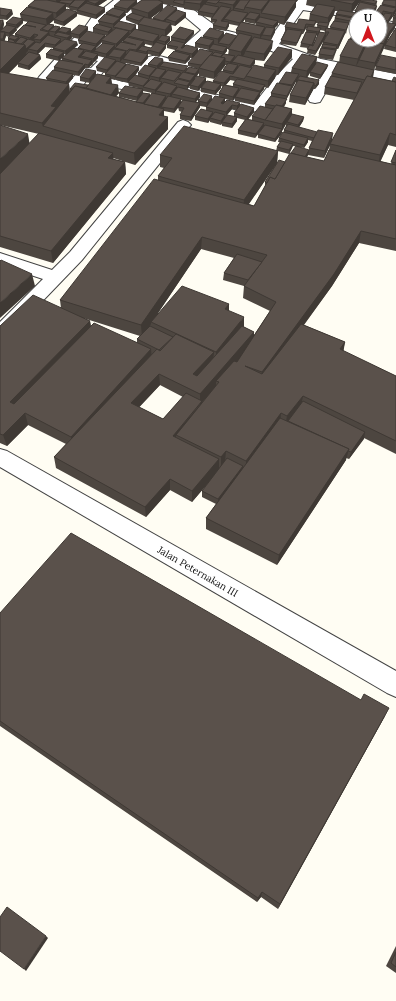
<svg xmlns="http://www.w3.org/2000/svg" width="396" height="1001" viewBox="0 0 396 1001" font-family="Lora,serif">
	<rect width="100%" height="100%" fill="#fffdf3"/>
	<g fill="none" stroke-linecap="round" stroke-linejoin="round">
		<defs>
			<g id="minor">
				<path d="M114,0H152L191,8L220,29L268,41L291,9L259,4L254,3L253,0L296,1L297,0H310L308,3C320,5 357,7 364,16H356V20L342,16L303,10L279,44L321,59L396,74V82L338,71L320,102L315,103L310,102L308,99L325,69L304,63L286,82L265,109L252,112L238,110L166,90L164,87L166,84L171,83L252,104L255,103L276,76L293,59L266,49L212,35L209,36L198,46L206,47L208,50L194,68L182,70L157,64C126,86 143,97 98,83L96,80L98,77L103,76L123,82L134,70L109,64L100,76L89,77C82,86 76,99 63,96L61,93L80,69L91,68L98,61L87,58L85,55C95,41 99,40 115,43L132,28L123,26L117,19L133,4L128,1L102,23L95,33L84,43L87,46L85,49L66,64L49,83L44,84L39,83L37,80L39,77L56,58L71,46L69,43L85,27L92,17ZM146,7L182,14L201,30L183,46L186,52L191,53L184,61C165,62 156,46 138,65L137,63L102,53L105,50L118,52L123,51L144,32L146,29L144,23L132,19Z"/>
				<polygon points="380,19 396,23 396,31 380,27"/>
				<polygon points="183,120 188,122 191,125 188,128 82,260 7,338 0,340 0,322 43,279 0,265 0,253 52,270 70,252 178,122"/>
				<polygon points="0,449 7,451 396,671 396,697 387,693 0,467"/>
			</g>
		</defs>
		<use href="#minor" stroke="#434343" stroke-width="2"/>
		<use href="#minor" fill="#fff" fill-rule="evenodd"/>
	</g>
	<g fill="#4d4640" fill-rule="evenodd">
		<path d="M35,0H107L98,6L105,8V12L96,19L77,14V16L64,26L54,23V20L49,24L54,25V27L61,28L71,29V32L88,27V30L79,39L71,37L72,38L70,40L78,45L74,48L78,49V48L81,44H79L78,40L105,35V37L107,36L93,32V28L99,24L98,21L106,15V13L114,8V6L137,0V3L142,0H298L296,2V7L284,25L278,23V25L274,28H275V32L271,40L272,48L264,61L255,60V63L251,68L264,67V65L292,50V57L278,75H276L275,78L268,88L264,87V89L260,94V96L254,105L235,101V97L233,101L225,99V102L240,106L254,108V112L248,119L252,120V116L265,107V104L271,96V93L279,83L291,72L292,68L317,57L316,64L328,65L327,68L320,79L310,76V73L307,78L319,84L315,89H313L305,105L289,102L290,95L296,83V81L286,100V103L284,107L292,109V115L304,117L303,121L299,127L332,141L354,100L324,94L325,87L331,76L332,73L339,63L340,56L366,44V46L380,40L383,24L382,23L380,28V21L383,15L382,4L396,0V12L393,17H392L388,23L392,24L393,18L396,13V26H395V28L390,35L383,49L374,69L373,77L392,81L396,78V147L388,145L380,161L391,164L396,150V251L359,243L332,286L304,325L345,342L343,351L396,376V454L364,438L349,459L346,458V460L277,565L206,529V518L216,504L202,497V491L210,481L192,502L170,490L146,517L56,468L54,457L66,444L28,425L7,446L0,443V326L61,308L60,300L158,180V176L164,168L160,167V155L276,151L277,147L280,142H278L279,138L284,132V130L286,126V124L282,131V133L275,142L258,138V134L255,138L238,134V130L245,120L237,118V121L232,128L222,126V123L221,125L210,122V120L208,123L195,120V116L206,111V107L200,106V107L191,121L180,119V115L182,112L179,111L178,107L183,100H181L174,113L164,111V116L168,129L135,165L113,158V159L125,162L126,174L53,263L0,247V174L39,134L0,125V20H3L4,24L3,29L6,25V23L21,19L20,14L28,8V6ZM163,4L173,6L184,8V9L198,11V15L212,18L211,19V22L215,23L213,25V29L226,31L229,26V24L239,26L236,30V34L238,35L237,36L224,35V32L203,36V38L195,43V47L209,50V51L188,63V66L199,69L188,68L164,62L148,64V66L138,73V76H135L139,70V67L126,65L125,63L141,66L148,58V54L159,57L166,48V45L170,41L166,36L172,30L171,25L175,26L186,17V13L177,11V8L153,18V19H150L163,9ZM66,7L69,8L70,10L77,11V12L66,10ZM131,9L132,13L126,17V20L138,25V30H136V29L120,22V20L126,15L125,13H127ZM245,19V22L255,24L256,23V25L243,22ZM23,21L28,22L25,25L26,26L15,34V36L12,35L17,30L16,29L23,23ZM129,34H130L128,36V38L123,41V42H122L130,35ZM6,36L9,37L8,38V41L7,42L4,41ZM102,42V44L96,49V48ZM145,44L153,46L151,48L144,46L145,45ZM45,47L53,48V49L46,54V58L59,61L54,67V70L46,78L47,80L8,74L18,64V67L29,70L41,59L40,55L38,54ZM227,49H229L228,55L224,54L227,51ZM64,54L66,55L62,58V60H60L64,56ZM98,56L106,58L96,67L97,71L105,73V76L88,85L70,89V92L69,84H68L73,78V75L79,76L85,68H88L93,64L92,63H93L98,58ZM225,65H227L223,70V71L213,81V82L201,88V92L215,95L221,88V86L223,87L219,93V97L212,100L198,101V103L196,102L200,97V93L187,89L190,86V89L198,91L206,82V78L195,79V78L199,73V76L214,79ZM111,79L115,80V79L116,80L128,83V82L129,86L138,88L119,93V97L116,96L119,93L112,84ZM230,80L235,81L233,84V86L226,85ZM143,90V91L152,93L150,96V94L143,93ZM120,97L137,101L136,102ZM232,109L236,110L234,113V117L227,115ZM308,140L312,141L309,148V150L291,153L285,162L277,163L278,151L289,154L293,146L304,148L308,142ZM330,145L329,150L324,161L307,157L308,155L324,158ZM277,163L265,182V186L254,206L249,204ZM201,249L234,258L224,273L223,280L244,286L243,298L270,311L254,335V332L244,327L229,311V304L158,313ZM83,318L140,336L137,339V343L91,327L90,321ZM160,385L183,397L163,419L139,407Z"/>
		<path d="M307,0H361L352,12L355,13V11L360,1H377L376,10L371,16L357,15L354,21H352L350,25H348L346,34L345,33L338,49H337L333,60L318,58L319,54L323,42L327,36H326L315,55L307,53L308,48L300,47L301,43L306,32L307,28H306L303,34H302L296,46L281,44V40L285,31V27L309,20L310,14L315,7L306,5ZM335,11H338L336,14L334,21L330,28H328L329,23L334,14ZM316,23H318L317,27H314ZM320,30L325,31V33L320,32ZM316,35L318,36L313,46L316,37Z"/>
		<polygon points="0,8 13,14 7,20 0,19"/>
		<polygon points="356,20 356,33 349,32 350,28 353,24 353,23"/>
		<polygon points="396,28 396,52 384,49 385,45"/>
		<polygon points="194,34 185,44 185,46 198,52 192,58 190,58 190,59 185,64 169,61 168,57 175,52 175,50 167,48 167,45 171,41 171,37"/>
		<polygon points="396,58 396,74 375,70 376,66"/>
		<polygon points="96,71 96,75 90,83 80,81 80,77"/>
		<polygon points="0,613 385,716 278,909 261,897 257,902 0,726"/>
		<polygon points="396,946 396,973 386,966"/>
	</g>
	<g fill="#3f3934">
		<polygon points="56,0 64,0 59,2 60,4 57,7"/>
		<polygon points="86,0 91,0 87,1 87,3 78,10 78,8"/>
		<polygon points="101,0 107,0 95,8 95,4"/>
		<polygon points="137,0 137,4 131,8 131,9 127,13 127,9"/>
		<polygon points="203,0 209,0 206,2 206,4 200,12 200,4"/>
		<polygon points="237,0 242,0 234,8 234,10 233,12 233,5"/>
		<polygon points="269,0 271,0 261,13 261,10"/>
		<polygon points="295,0 298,0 296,2 296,7 284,25 285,17"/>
		<polygon points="356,0 361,0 351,14 352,4"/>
		<polygon points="163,2 163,9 148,20 148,13"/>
		<polygon points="66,4 66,11 57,20 56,13"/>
		<polygon points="377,6 376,10 371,16 369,16 369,15"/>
		<polygon points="219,7 219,10 213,18 214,14"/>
		<polygon points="335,7 334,14 328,25 328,18"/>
		<polygon points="105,8 105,12 96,19 96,15"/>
		<polygon points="177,8 177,11 166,19 166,22 163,24 163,21"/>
		<polygon points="231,8 230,12 220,25 221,21"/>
		<polygon points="396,9 396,12 393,17 393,13"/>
		<polygon points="12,10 13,14 7,20 6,16"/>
		<polygon points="125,11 126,15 120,20 120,22 113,27 114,28 113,24 119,19 119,17"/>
		<polygon points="383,11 383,15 380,19 380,17"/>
		<polygon points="77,12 77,16 64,26 63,22"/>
		<polygon points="53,13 54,20 47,26 46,19"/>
		<polygon points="186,13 186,17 175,26 175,22"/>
		<polygon points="248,13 248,16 245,18 245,19 240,26 240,23"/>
		<polygon points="357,13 356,18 354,21 354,17"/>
		<polygon points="260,14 260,18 256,22 255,24 255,20"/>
		<polygon points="392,14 392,18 387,24 388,21"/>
		<polygon points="352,18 352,22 350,25 350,21"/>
		<polygon points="23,19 23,23 17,29 16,25"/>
		<polygon points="3,20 4,24 2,31 0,31"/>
		<polygon points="278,21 278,25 273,30 273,26"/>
		<polygon points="229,22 229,26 226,31 226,28"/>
		<polygon points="171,23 172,30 165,37 165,30"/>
		<polygon points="306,24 306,28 303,34 304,30"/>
		<polygon points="396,24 395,28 390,35 374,70 375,63 390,31"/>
		<polygon points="54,25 54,29 49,31 50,36 41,44 40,40 48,33 48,31"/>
		<polygon points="136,25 136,29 131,34 131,31"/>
		<polygon points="16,27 17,30 10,37 9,33"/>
		<polygon points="60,27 61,31 58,31 59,33 55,35 55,32"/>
		<polygon points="88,27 88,30 79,39 79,35"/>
		<polygon points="265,27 265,30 260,39 260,35"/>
		<polygon points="112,28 113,31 108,36 108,32"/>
		<polygon points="275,28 275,32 271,40 271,36"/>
		<polygon points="71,29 71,33 67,36 66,33"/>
		<polygon points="129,31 130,35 116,47 116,44"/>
		<polygon points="194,31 194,34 185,44 185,40"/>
		<polygon points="345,31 345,34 338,49 338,45"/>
		<polygon points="5,32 6,36 4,43 3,39"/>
		<polygon points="224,32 224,35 218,43 218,39"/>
		<polygon points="317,33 316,37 311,49 312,45"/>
		<polygon points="326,33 326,37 315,55 316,51"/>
		<polygon points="34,34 35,38 30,42 30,38"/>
		<polygon points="71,35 72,38 68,42 67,38"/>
		<polygon points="105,35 105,39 101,40 102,42 96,48 96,44"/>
		<polygon points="159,35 159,39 153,46 153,42"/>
		<polygon points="252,36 252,43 245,51 245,53 241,59 241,52"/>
		<polygon points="19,37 20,40 16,44 15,40"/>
		<polygon points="170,37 170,41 166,45 166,48 159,57 159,53 165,46 165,42"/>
		<polygon points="61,39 61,43 55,48 55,45"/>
		<polygon points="214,40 214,44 209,50 209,46"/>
		<polygon points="367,40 368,40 366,44 365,49 359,60 358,63 356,66 358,59"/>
		<polygon points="35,41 36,44 28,49 28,51 26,53 27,55 18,63 18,64 1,81 0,75 0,70 25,45"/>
		<polygon points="144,41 145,45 139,51 138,50 138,52 136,54 136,50"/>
		<polygon points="273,41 272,48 264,61 264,54"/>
		<polygon points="77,42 78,45 66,55 65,51"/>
		<polygon points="45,43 45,47 37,55 37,51"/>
		<polygon points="185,43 185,47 181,52 181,48"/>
		<polygon points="115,45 115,49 106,58 106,54"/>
		<polygon points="96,46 96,50 91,55 91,51"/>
		<polygon points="227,47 227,51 223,56 223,52"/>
		<polygon points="198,48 198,52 192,58 192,54"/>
		<polygon points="84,50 85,54 81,56 81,58 78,57"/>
		<polygon points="148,50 148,58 141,66 141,63 146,56 146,52"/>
		<polygon points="292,50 292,57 278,75 279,68"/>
		<polygon points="126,51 126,55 120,62 120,58"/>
		<polygon points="64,52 64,56 59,61 58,57"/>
		<polygon points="98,54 98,58 93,63 93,59"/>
		<polygon points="40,55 41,59 29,70 28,66"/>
		<polygon points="190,55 190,59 185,64 185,61"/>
		<polygon points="235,56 234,60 230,66 230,62"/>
		<polygon points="317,57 316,64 306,78 307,71"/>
		<polygon points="225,58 225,66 214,79 214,72"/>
		<polygon points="163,59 164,63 157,70 157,66"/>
		<polygon points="255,59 255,63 250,70 250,66"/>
		<polygon points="92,60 93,64 88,68 88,65"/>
		<polygon points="116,60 117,64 108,74 107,70"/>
		<polygon points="85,64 85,68 79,76 78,72"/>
		<polygon points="126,64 127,67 115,77 115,80 115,76"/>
		<polygon points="238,65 238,69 233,76 233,72"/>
		<polygon points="328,65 327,68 320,79 321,75"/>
		<polygon points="139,67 139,70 128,83 127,79"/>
		<polygon points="156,68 156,72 150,76 150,78 149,79 149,83 143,87 143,86 149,79 149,76"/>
		<polygon points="166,70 166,74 161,78 161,79 159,82 159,78"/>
		<polygon points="199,70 199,73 195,78 195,74"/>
		<polygon points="276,70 275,78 268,88 268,81"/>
		<polygon points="374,70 373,77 368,88 369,81"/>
		<polygon points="96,71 96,75 90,83 89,79"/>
		<polygon points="73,74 73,78 66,86 66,82"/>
		<polygon points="299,74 298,78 286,100 286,103 281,111 282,107 286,99 287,96"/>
		<polygon points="195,75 195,79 190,84 190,81"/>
		<polygon points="230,76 230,80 224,87 224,83"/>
		<polygon points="111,77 112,84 106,83"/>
		<polygon points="206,78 206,82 198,91 198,87"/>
		<polygon points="319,80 319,84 315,89 316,86"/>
		<polygon points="162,82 162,86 156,91 156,92 155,94 155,90"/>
		<polygon points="190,82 190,85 187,90 187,86"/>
		<polygon points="314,83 313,90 305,105 306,98"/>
		<polygon points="69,84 70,96 43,127 42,123 51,106"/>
		<polygon points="221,84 221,88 215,95 215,91"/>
		<polygon points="118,85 119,93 111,102 111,95"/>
		<polygon points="265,85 264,89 260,94 260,91"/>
		<polygon points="177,86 177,90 172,94 172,96 170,98 170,94"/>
		<polygon points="239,88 239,91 233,101 233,97"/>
		<polygon points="143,89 143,93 137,101 137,97"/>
		<polygon points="260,92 260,96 254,105 254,101"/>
		<polygon points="200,93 200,97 195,103 195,99"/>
		<polygon points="150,94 150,98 145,105 141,106"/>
		<polygon points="166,96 166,100 158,111 158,107"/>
		<polygon points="212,96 212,100 207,107 207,103"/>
		<polygon points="225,98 225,102 221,107 221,103"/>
		<polygon points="181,99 182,103 174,113 174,109"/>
		<polygon points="200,103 200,107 191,121 191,117"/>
		<polygon points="240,103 240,107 237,110 237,106"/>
		<polygon points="232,105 232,109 226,116 226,112"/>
		<polygon points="254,108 254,112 247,121 247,117"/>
		<polygon points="164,109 164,120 168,117 168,129 135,165 134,153 159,115"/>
		<polygon points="292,109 292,116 287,122 286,124 282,131 282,133 275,142 275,139 282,129 282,124"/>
		<polygon points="213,112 213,116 210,118 210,120 208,123 208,119"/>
		<polygon points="225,115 225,119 222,122 222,123 221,125 221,121"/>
		<polygon points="237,117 237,121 232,128 232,124"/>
		<polygon points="304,117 303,121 298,129 298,125"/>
		<polygon points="264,123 264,127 255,138 256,134"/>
		<polygon points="333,133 332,141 324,158 325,151"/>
		<polygon points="390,133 388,145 378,167 380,155"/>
		<polygon points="28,134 30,146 0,174 0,159"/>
		<polygon points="308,138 308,142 304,148 304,145"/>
		<polygon points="293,144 292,148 289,154 289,150"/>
		<polygon points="278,151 277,163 243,212 244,200"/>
		<polygon points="309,151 308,155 303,163 303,159"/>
		<polygon points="113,153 114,165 108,158"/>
		<polygon points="125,162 126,174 53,263 51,251"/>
		<polygon points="361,231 359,243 332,286 261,383 262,372"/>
		<polygon points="202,237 201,249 152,322 151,322 151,324 142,337 141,325"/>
		<polygon points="32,274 35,286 0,318 0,303"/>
		<polygon points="229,304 229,314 225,309"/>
		<polygon points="244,317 244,327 216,362 216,352"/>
		<polygon points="90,321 92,333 13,413 10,402"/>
		<polygon points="254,332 254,343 219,382 216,381 216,387 202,402 202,413 176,435 176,444 173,436 200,405 200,394"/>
		<polygon points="345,342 343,354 340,349"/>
		<polygon points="151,349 152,361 73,448 71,437"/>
		<polygon points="214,352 213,363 193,386 193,374"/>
		<polygon points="159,374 160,385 132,415 131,403"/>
		<polygon points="303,396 301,407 285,427 287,416"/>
		<polygon points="25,413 28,425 7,446 3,435"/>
		<polygon points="281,413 280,425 246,472 246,461"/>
		<polygon points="365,432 364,439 349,459 351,452"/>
		<polygon points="349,449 346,460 277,565 279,555"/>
		<polygon points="226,451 225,462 221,468 221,457"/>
		<polygon points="219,459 219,470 192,502 192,491"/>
		<polygon points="243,466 242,473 218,505 218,499"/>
		<polygon points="170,479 170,490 146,517 145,507"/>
		<polygon points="389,708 385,716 278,909 280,904"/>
		<polygon points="262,892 261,897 257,902 258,898"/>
		<polygon points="46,936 48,938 26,971 24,969"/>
	</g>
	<g fill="#5a514b" stroke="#3f3934">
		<polygon points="35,0 47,0 66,4 56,13 28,6"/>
		<polygon points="61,0 74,0 70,4 59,2"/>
		<polygon points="75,0 86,0 78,8 69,6"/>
		<polygon points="89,0 101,0 95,4 87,1"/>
		<polygon points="121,0 137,0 127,9 114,6"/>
		<polygon points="142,0 158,0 163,2 148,13 131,8"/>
		<polygon points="175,0 185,0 184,2 184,5 173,2"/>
		<polygon points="185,0 203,0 200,4 184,2"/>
		<polygon points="208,0 220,0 216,4 206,2"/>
		<polygon points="220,0 237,0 233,5 218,2"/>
		<polygon points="240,0 250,0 245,7 244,10 234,8"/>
		<polygon points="250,0 269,0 261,10 245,7"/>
		<polygon points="270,0 297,0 285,17 261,13"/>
		<polygon points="331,0 356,0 352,4"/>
		<polygon points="361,0 370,0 377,1 375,4 360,1"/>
		<polygon points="384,0 396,0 396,7 382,4"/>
		<polygon points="360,2 377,6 369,15 355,11"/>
		<polygon points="86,3 105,8 96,15 77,10"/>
		<polygon points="204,4 219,7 214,14 198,11"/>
		<polygon points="317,4 335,7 328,18 310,14"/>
		<polygon points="168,5 177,8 163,21 153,18"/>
		<polygon points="381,5 396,8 396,9 393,13 383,11 380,17 380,16 373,16"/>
		<polygon points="221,6 231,8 221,21 229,22 226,28 213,25 217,20 211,19"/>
		<polygon points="27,7 53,13 46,19 20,14"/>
		<polygon points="0,8 12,10 6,16 0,15"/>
		<polygon points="113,8 125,11 119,17 106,13"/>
		<polygon points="67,9 77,12 63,22 54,19"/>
		<polygon points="177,10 186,13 175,22 166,19"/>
		<polygon points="232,10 248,13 240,23 224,19"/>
		<polygon points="339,10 357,13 354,17 336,14"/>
		<polygon points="250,12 260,14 255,20 245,18"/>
		<polygon points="132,13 145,17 144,17 139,21 126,17"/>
		<polygon points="385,13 392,14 388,21 381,19"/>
		<polygon points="396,13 396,18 393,18"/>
		<polygon points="105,14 120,18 113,24 98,21"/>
		<polygon points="337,15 352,18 350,21 335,18"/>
		<polygon points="13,17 23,19 16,25 6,23"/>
		<polygon points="144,17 171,23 165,30 138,24"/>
		<polygon points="260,17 278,21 273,26 256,22"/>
		<polygon points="299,19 316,21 314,25 306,24 304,30 285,27 287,22 297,24"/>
		<polygon points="0,20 3,20 0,30"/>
		<polygon points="355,20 356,20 356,23 353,23"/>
		<polygon points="29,21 46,25 40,30 49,32 40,40 33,39 38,35 34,34 30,38 15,34 24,25 36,27 25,25"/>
		<polygon points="119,21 136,25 131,31 113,27"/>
		<polygon points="334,21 349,23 346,30 330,27"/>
		<polygon points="380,21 382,22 380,26"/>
		<polygon points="241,22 265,27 260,35 236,30"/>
		<polygon points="319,22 329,23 327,27 317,25"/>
		<polygon points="384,22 396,24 390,31 383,45 384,44 368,41 369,40 380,40 380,29"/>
		<polygon points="48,24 54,25 48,31 42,29"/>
		<polygon points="97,24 112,28 108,32 93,28"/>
		<polygon points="351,24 356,24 356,29 350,28"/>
		<polygon points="7,25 16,27 9,33 0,31"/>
		<polygon points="79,25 88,27 79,35 70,33"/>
		<polygon points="55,26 60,27 55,32 49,31"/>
		<polygon points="308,26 321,28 319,32 306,30"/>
		<polygon points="62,27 71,29 66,33 58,31"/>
		<polygon points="180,27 194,31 185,40 171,37"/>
		<polygon points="266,27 275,28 271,36 262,35"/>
		<polygon points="116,28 129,31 116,44 101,40"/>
		<polygon points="210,28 224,32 218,39 203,36"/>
		<polygon points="326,28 345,31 338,45 323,42 329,32 325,32"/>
		<polygon points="396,28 396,48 385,45"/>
		<polygon points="135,29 159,35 153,42 128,36"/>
		<polygon points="287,29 302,31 297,43 281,40"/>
		<polygon points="87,31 105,35 96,44 78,40"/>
		<polygon points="0,32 5,32 3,39 0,39"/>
		<polygon points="58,32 71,35 67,38 54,35"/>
		<polygon points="306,32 317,33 312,45 301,43"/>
		<polygon points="319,32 326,33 316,51 307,49 310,45 313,46"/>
		<polygon points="226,33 237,36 229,45 218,43"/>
		<polygon points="239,33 252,36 241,52 228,49"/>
		<polygon points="11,35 19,37 15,40 8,38"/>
		<polygon points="48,35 61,39 55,45 45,43 37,51 28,49 36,42 40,43"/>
		<polygon points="162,35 170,37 165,42 158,40"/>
		<polygon points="356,35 356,40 367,40 366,42 350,39 352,36 355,37"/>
		<polygon points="21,37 27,39 21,44 15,43"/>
		<polygon points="127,37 144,41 136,50 129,49 127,51 115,48 121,42 136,45 123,41"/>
		<polygon points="201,37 214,40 209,46 195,43"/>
		<polygon points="254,37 273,41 264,54 245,51"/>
		<polygon points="10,39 15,41 13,43 7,42"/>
		<polygon points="28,39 35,41 26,49 25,45 22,45"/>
		<polygon points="65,39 77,42 65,51 53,48"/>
		<polygon points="349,39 366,42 358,59 340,56"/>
		<polygon points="0,40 25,45 0,70"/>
		<polygon points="172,40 185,43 181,48 183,48 186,45 198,48 192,54 175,50 178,47 167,45"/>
		<polygon points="368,41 384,44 375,63 359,60"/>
		<polygon points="156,42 166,45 159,53 148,50 146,52 138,50 142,46 151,48"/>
		<polygon points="83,43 96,46 91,51 78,48"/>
		<polygon points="103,43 115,45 106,54 94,51"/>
		<polygon points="213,44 227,47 223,52 209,49"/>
		<polygon points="323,44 337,46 336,49 322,47"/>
		<polygon points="278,47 292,50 279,68 264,65"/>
		<polygon points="74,48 84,50 78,57 92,60 88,65 85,64 78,72 54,67 60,60 83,64 62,58"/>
		<polygon points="321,48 336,50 333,56 319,54"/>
		<polygon points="51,49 64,52 58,57 46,54"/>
		<polygon points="114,49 126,51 120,58 108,56"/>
		<polygon points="200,49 213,52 201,65 188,63"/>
		<polygon points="130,50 148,54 141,63 123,59"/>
		<polygon points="86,51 98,54 93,59 81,56"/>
		<polygon points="174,51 190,55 185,61 168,57"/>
		<polygon points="29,52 40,55 28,66 18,63"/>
		<polygon points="215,52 223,54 220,57 212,55"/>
		<polygon points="224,54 235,56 230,62 225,61 225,58 221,57"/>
		<polygon points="302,54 317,57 307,71 292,68"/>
		<polygon points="210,55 225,58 214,72 199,68"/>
		<polygon points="238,55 255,59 250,66 232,62"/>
		<polygon points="381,55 396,58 396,70 376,66"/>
		<polygon points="105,57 116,60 107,70 96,67"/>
		<polygon points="155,57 163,59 157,66 148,64"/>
		<polygon points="117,61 126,64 115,76 105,74"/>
		<polygon points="164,62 188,66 184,71 160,66"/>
		<polygon points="317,62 328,65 321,75 310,72"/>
		<polygon points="338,62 374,70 371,77 367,76 365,80 332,73"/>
		<polygon points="228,63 238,65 233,72 223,70"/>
		<polygon points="127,64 139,67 127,79 115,77"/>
		<polygon points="145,65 156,68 149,76 138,73"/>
		<polygon points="240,65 252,68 244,79 230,76 224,83 213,81 221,71 233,74"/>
		<polygon points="254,65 276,70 268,81 246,76"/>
		<polygon points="189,67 199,69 195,74 185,72"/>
		<polygon points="157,68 166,70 159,78 150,76"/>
		<polygon points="86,69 96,71 89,79 80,77"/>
		<polygon points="53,70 73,74 66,82 46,78"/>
		<polygon points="168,70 181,73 174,81 161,78"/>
		<polygon points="0,72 69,84 51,106 56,107 42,123 0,113"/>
		<polygon points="183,72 195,75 190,81 178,78"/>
		<polygon points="286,72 299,74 292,85 279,83"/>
		<polygon points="97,74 111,77 106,83 118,85 111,95 86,88"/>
		<polygon points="135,75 149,79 143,86 128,82"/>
		<polygon points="197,76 206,78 198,87 190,85"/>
		<polygon points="300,76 319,80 316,86 314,85 314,83 298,80 297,81 296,81"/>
		<polygon points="331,76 362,82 357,93 325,87"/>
		<polygon points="367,76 396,82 396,135 390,133 380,155 330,144"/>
		<polygon points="394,77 396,78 396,82 392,81"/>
		<polygon points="151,79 162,82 155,90 143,87"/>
		<polygon points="178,79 190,82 187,86 174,83"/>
		<polygon points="237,79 265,85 260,91 233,84"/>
		<polygon points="298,80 314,83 306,98 290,95"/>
		<polygon points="207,81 221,84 215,91 201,88"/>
		<polygon points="164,82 177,86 170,94 156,91"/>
		<polygon points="75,83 88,85 86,88 75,86 72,89 70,89"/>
		<polygon points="277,83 292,86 287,96 271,93"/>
		<polygon points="224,85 239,88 233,97 219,93"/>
		<polygon points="75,86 164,109 159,115 168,117 134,153 43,126"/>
		<polygon points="125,86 143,89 137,97 119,93"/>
		<polygon points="178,87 200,93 195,99 172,94"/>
		<polygon points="241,88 260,92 254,101 235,97"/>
		<polygon points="143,93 150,94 143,103 136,102"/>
		<polygon points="152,93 166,96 158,107 144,104"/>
		<polygon points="204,94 212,96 207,103 198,101"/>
		<polygon points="168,96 181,99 174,109 161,107"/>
		<polygon points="215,96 225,98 221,103 223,104 227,100 240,103 237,106 232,105 226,112 206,107"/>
		<polygon points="271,96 287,99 282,106 276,105 275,106 265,104"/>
		<polygon points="183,100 200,103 191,117 180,115 184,108 178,107"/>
		<polygon points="241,104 254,108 247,117 234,113"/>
		<polygon points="276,105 292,109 282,124 265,120"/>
		<polygon points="260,106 273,109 265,120 252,116"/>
		<polygon points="201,109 213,112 208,119 195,116"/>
		<polygon points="215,112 225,115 221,121 210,118"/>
		<polygon points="292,114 304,117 298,125 287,122"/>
		<polygon points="227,115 237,117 232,124 222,122"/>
		<polygon points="246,119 264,123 256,134 238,130"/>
		<polygon points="288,124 317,132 314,138 284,130"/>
		<polygon points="0,125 28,134 0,159"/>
		<polygon points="265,125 282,129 275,139 258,134"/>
		<polygon points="184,126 278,151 244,200 158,176 172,158 160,155"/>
		<polygon points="318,130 333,133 325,151 309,148"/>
		<polygon points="283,132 308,138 304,145 279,138"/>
		<polygon points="39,133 113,153 108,158 125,162 51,251 0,236 0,174"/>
		<polygon points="281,141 293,144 289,150 277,147"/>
		<polygon points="296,146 309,150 305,157 291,153"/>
		<polygon points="329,150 396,165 396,239 361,231 334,274 262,372 245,366 262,374 301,324 345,342 340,349 396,376 396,441 303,396 287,416 281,413 246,461 226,451 221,457 176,435 219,382 216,381 234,361 237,362 276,302 244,286 267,255 202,237 141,325 60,300 154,179 254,206 270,177 275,179 290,153 324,161"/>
		<polygon points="396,150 396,163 391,162"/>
		<polygon points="279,160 285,162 275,179 270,177 267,183 265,182"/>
		<polygon points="237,254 262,262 248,280 224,273"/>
		<polygon points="1,260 32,274 0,303 0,261"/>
		<polygon points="182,286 229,304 225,309 244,317 216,352 151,322"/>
		<polygon points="33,295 90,321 10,402 14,404 94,323 151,349 71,437 25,413 3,435 0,434 0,326"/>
		<polygon points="150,326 173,337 159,350 137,339"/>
		<polygon points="242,326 254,332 200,394 159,374 131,403 163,419 186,393 202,401 173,436 219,459 192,491 170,479 145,507 54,457 157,349 160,351 176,334 214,352 193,374 197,376"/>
		<polygon points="303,401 365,432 351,452 348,451 349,449 288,421"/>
		<polygon points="280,418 349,449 279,555 206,518"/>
		<polygon points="227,458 243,466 218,499 202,491"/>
		<polygon points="71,533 361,700 364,694 389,708 280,904 262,892 258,898 0,721 0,613"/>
		<polygon points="7,907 46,936 24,969 0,951 0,917"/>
		<polygon points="396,952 396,967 391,963"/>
	</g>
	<g text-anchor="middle" stroke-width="4" stroke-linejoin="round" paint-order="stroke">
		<g font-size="10" fill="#101010" stroke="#fff">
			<text transform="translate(198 571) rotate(30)" y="4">Jalan Peternakan III</text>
		</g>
	</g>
	<g transform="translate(368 28)"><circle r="19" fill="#ffffff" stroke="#9f9f9f"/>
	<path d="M0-3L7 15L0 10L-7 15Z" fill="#d1171e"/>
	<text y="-6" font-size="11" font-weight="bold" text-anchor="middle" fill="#101010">U</text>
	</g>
</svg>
